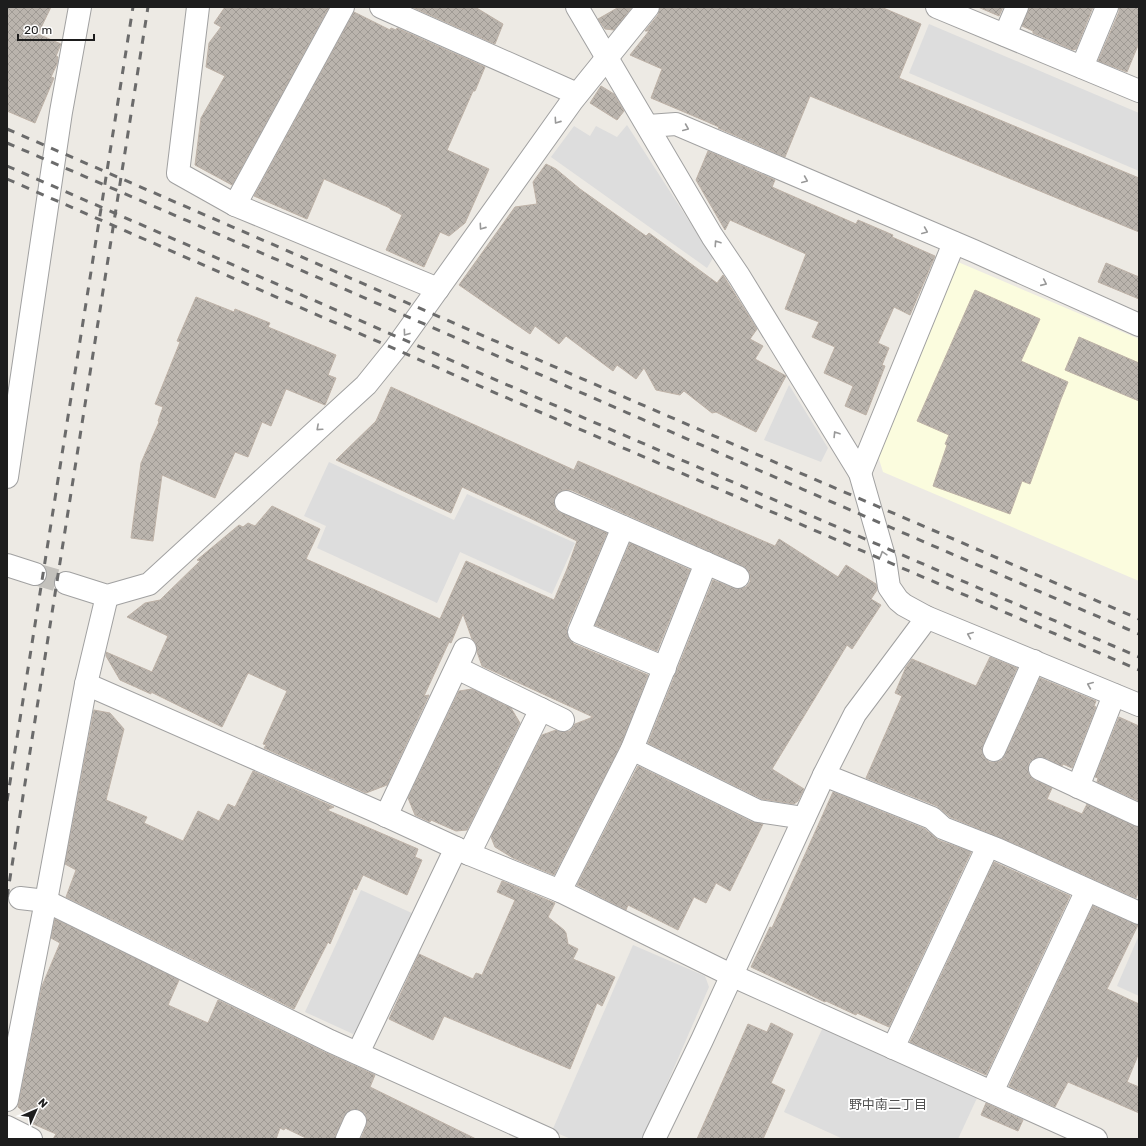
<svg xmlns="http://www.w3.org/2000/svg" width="1146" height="1146" viewBox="0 0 1146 1146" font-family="Rubik,'Noto Sans JP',sans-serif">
	<defs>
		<pattern id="building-cross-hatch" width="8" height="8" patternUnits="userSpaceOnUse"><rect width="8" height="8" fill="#bab4ad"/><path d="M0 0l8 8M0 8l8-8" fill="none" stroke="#9f9a94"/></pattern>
	</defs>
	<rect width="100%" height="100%" fill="#edeae4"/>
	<polygon fill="#fbfcde" points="958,262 1139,339 1139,581 883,472 878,456"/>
	<g fill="#ddd">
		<polygon points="929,24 1139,113 1139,171 909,73"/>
		<polygon points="627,125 713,258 707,268 551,157 574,126 590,136 596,126 617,137"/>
		<polygon points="789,385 828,448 821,462 764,440"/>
		<polygon points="329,462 454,520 467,494 575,543 552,594 460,552 437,603 317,548 326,526 304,516"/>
		<polygon points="361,890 414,914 364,1024 353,1034 305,1012"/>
		<polygon points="1139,935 1139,996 1117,986"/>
		<polygon points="633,945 705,976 709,987 643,1139 571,1139 552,1131"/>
		<polygon points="823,1027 977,1098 958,1139 843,1139 784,1112"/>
	</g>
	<g fill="url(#building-cross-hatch)" stroke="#beb2a7">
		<polygon points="7,7 51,7 38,34 61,44 56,56 58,57 57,64 51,77 54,78 35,123 7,111"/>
		<polygon points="225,7 329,7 232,185 195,165 201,118 225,76 206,67 209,43 221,27 214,23"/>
		<polygon points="412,7 475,7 503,24 495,44"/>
		<polygon points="619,7 632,7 614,30 605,29 598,19"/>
		<polygon points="660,7 881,7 921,24 899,78 1139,178 1139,232 810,96 785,157 718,128 719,127 703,120 651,98 662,69 630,55 649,31 645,31 658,15"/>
		<polygon points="978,7 1003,7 999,16"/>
		<polygon points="1029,7 1093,7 1076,49 1073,50 1033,33 1033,31 1022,26 1028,12"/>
		<polygon points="1119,7 1139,7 1139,43 1127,72 1098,61 1119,12"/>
		<polygon points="354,12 390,30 391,28 396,30 397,28 485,67 475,91 473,91 447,150 489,169 465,223 449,236 440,232 424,267 386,250 402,215 390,209 390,208 324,179 307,219 254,196"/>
		<polygon points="601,86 614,94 624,111 617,120 590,103"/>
		<polygon points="708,151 775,180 772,187 856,224 858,220 893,235 892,237 935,256 910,315 894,307 878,343 889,348 882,365 885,366 866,415 845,406 853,386 824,373 835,347 812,337 819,322 785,309 806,254 730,220 725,230 696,180"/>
		<polygon points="546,164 556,169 580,189 646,236 649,233 717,283 723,275 757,329 750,339 763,346 755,359 786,376 756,432 716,412 712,413 684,391 680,395 656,390 644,368 636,379 617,365 613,371 566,336 559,344 535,326 530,334 459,285 515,207 537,204 533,182"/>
		<polygon points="1106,263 1139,277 1139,299 1098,282"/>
		<polygon points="975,290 1040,319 1021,361 1068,382 1061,399 1030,484 1022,481 1010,514 933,486 947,445 945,444 949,435 917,421"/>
		<polygon points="196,297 234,312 235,309 270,323 268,327 336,355 328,375 336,378 325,405 286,389 271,426 262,422 248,457 235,452 215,498 162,475 153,541 131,538 141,463 159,422 158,421 163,407 155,404 180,342 177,341"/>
		<polygon points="1079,337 1139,363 1139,401 1065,370"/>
		<polygon points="391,387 574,470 578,461 775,546 779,539 838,577 846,565 876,584 877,590 871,599 881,605 852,649 847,645 772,769 804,789 798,801 794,804 762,799 648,743 713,580 733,588 740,589 746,587 750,582 750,575 748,570 743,566 571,490 564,490 559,492 555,497 554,504 556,510 561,513 607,533 567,627 567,633 569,639 574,644 648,675 621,744 554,875 513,858 495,847 491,837 542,735 556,730 563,732 570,731 575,724 593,717 482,666 477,652 477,648 475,642 472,639 463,614 451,643 449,642 424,696 429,695 387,785 366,793 264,748 266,745 263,744 287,691 248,673 222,727 151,692 151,694 120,680 106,656 106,652 152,672 168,636 127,617 145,603 160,600 200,561 197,560 239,525 243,527 248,523 255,526 272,506 320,529 306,559 440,619 466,561 554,600 567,569 577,541 534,520 462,487 451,513 336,460 376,421"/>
		<polygon points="630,543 690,570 657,651 595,625"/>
		<polygon points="990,657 1017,668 983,745 982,751 984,757 989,762 996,762 1002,760 1005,755 1040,678 1096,701 1094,706 1096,707 1072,768 1063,764 1062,766 1045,758 1039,757 1033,759 1029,763 1028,770 1030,776 1034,780 1052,788 1047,799 1082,814 1087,804 1134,826 1139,827 1139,890 1136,898 1004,839 950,817 937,806 866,778 902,696 895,693 906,667 912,659 976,686"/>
		<polygon points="472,689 511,708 520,723 467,830 456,831 431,820 430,822 415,815 408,798 459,691"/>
		<polygon points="94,710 110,713 124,729 106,800 147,817 144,823 183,841 198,811 219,821 228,804 235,807 253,771 334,807 327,810 418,849 415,857 422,860 407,895 363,875 356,890 354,888 330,944 328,942 294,1009 66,897 76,870 65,864"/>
		<polygon points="1119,717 1139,726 1139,801 1097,782 1098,778 1095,777"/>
		<polygon points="638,766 752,822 763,824 730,891 716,883 706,903 694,897 678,930 628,905 626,910 577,885"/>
		<polygon points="833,792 925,829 938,840 971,852 889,1027 857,1013 856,1015 826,1001 825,1002 751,967 770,927 772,928"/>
		<polygon points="994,862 1070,896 986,1075 910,1042"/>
		<polygon points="502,881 555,903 548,917 564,930 566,933 568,944 578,949 573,959 615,977 602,1006 597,1003 570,1069 444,1016 433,1040 389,1019 419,954 473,979 476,973 482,975 515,900 497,892"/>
		<polygon points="1093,906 1134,924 1138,925 1107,989 1139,1004 1139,1053 1127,1082 1139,1087 1139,1113 1068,1082 1055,1107 1009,1086"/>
		<polygon points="55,919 179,980 168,1005 208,1023 218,1000 324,1052 375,1075 370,1087 476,1139 361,1139 366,1126 367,1119 365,1113 360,1110 354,1109 348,1111 344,1116 336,1134 335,1139 308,1139 285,1128 284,1130 280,1128 276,1139 53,1139 56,1134 31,1123 33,1120 18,1107 42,986 60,943 51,938"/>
		<polygon points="771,1023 793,1034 771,1083 785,1090 763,1139 697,1139 748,1024 767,1032"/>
		<polygon points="986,1103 1023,1120 1018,1131 981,1115"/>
	</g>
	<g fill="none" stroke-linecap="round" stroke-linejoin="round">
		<polyline stroke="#c3c1bc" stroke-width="22" stroke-dasharray="22 11" stroke-linecap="butt" points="35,574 66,583"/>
		<defs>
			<g id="minor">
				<polyline points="198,7 178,173 235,205 438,289"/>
				<polyline points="381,7 577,94"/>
				<polyline points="577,7 712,236 739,276 860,473 885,560 889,587 898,600 904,605 926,617 1139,705"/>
				<polyline points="937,7 1139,91"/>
				<polyline points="1005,35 1017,7"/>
				<polyline points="1082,67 1107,7"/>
				<polyline points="648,126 676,124 974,251 1139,325"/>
				<polyline points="235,205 343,7"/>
				<polyline points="860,473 954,243"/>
				<polyline points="7,477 61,112 80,7"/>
				<polyline points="566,502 738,577"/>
				<polyline points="623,527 579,632 665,668"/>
				<polyline points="7,565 35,574"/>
				<polyline points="66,583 107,596 149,584 366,385 395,349 572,101 648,7"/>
				<polyline points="457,668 563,720"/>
				<polyline points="86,684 380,813 469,854 560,891 731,975 1096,1139"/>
				<polyline points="632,749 758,811 804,818"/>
				<polyline points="994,750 1034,661"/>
				<polyline points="1040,769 1139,815"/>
				<polyline points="824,775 932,818 943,828 999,850 1139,913"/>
				<polyline points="1078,787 1114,695"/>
				<polyline points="386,816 465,649"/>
				<polyline points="469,854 541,709"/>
				<polyline points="560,891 632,749 706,563"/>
				<polyline points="20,898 46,901 330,1041 548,1139"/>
				<polyline points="893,1048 988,846"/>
				<polyline points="358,1053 456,848"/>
				<polyline points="992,1092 1087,890"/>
				<polyline points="7,1100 46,901 86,684 107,596"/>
				<polyline points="7,1127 31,1139"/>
				<polyline points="347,1139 355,1121"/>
				<polyline points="654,1139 702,1040 824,775 855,714 923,623 926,617"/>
			</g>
		</defs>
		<use href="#minor" stroke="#a1a1a1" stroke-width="24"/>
		<use href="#minor" stroke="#fff" stroke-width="22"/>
		<g stroke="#6b6b6b" stroke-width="3" stroke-dasharray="8 8" stroke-linecap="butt">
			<polyline points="7,129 661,413 1139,619"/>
			<path d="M7,143C385,305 760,473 1139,634"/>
			<polyline points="7,166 489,377 1139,657"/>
			<polyline points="7,179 484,388 1139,670"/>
			<polyline points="7,801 133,7"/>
			<polyline points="7,897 148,7"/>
		</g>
	</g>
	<defs><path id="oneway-chevron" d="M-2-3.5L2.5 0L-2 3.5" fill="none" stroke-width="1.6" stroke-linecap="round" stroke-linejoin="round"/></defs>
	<g stroke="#999">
		<use href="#oneway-chevron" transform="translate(557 121) rotate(125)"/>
		<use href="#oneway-chevron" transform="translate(686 128) rotate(23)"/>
		<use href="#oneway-chevron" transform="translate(805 180) rotate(23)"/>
		<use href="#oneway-chevron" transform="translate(482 227) rotate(125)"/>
		<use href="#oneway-chevron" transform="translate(925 231) rotate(23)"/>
		<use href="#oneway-chevron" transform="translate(717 243) rotate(-124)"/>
		<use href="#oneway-chevron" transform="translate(1044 283) rotate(24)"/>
		<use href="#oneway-chevron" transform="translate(406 333) rotate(126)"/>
		<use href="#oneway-chevron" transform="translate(319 428) rotate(138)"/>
		<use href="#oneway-chevron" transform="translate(836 434) rotate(-122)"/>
		<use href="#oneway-chevron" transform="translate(883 554) rotate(-107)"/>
		<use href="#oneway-chevron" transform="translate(970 635) rotate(-158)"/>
		<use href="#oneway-chevron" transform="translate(1090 685) rotate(-157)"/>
	</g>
	<g text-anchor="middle" stroke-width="3.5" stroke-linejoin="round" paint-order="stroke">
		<g font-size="13" fill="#505050" stroke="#fff">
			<text x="888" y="1109">野中南二丁目</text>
		</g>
	</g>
	<rect width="1146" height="1146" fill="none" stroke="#1d1d1d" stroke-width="16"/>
	<g transform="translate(36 1110) rotate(45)" stroke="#ffffff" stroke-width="3" paint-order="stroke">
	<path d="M0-3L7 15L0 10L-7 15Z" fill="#1d1d1d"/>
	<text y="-6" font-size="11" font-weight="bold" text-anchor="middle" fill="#1d1d1d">N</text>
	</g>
	<path d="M18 34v6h76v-6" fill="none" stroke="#1d1d1d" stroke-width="2"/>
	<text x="24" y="34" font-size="12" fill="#1d1d1d" stroke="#ffffff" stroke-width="3" paint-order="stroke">20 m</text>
</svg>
